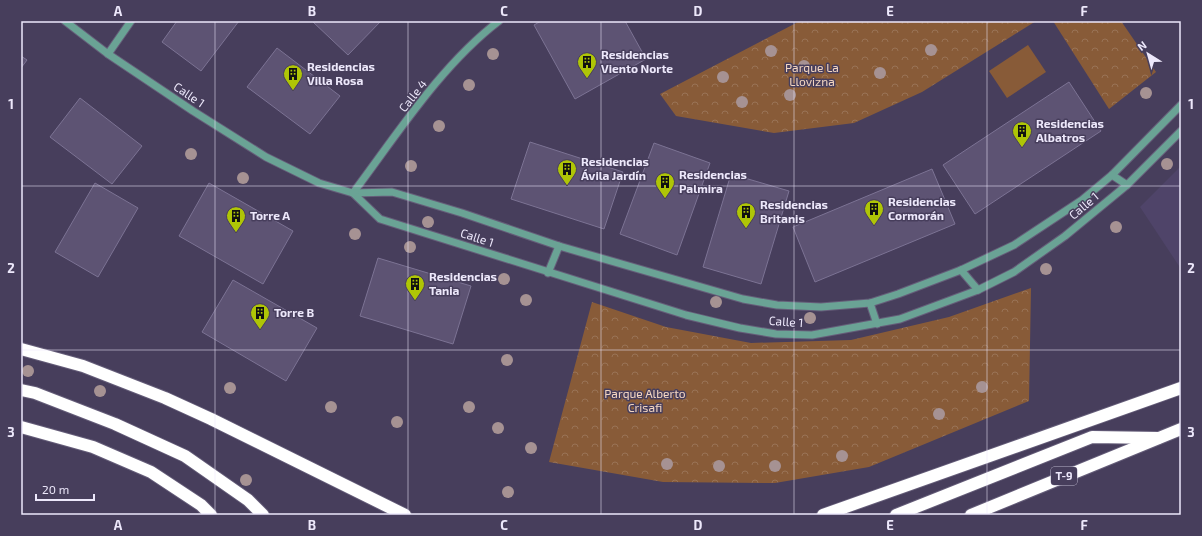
<svg xmlns="http://www.w3.org/2000/svg" width="1202" height="536" viewBox="0 0 1202 536" font-family="'Exo 2',sans-serif">
	<defs>
		<pattern id="park-crowns" width="20" height="18" patternUnits="userSpaceOnUse"><rect width="20" height="18" fill="#885b38"/><path d="M2 6a3 3 0 1 1 6 0M12 15a3 3 0 1 1 6 0" fill="none" stroke="#997356"/></pattern>
	</defs>
	<rect width="100%" height="100%" fill="#473e5c"/>
	<polygon fill="#4f4469" points="1181,166 1181,269 1140,207"/>
	<polygon fill="#885b38" points="1028,45 1046,72 1007,98 989,71"/>
	<g fill="url(#park-crowns)">
		<polygon points="800,21 1036,21 922,92 854,123 774,133 676,116 660,94"/>
		<polygon points="1053,21 1121,21 1156,72 1109,109"/>
		<polygon points="1031,288 1029,401 869,467 775,483 663,482 549,462 592,302 666,327 751,343 851,340 949,317"/>
	</g>
	<g fill="#5d5373" stroke="#7c7394">
		<polygon points="177,21 239,21 201,71 162,42"/>
		<polygon points="314,21 381,21 348,55 313,22"/>
		<polygon points="541,21 625,21 646,59 575,99 534,25"/>
		<polygon points="277,48 340,96 310,134 247,87"/>
		<polygon points="21,56 27,60 21,68"/>
		<polygon points="1069,82 1101,131 975,214 943,165"/>
		<polygon points="80,98 142,146 112,184 50,137"/>
		<polygon points="530,142 623,172 604,229 511,199"/>
		<polygon points="654,143 710,163 677,255 620,234"/>
		<polygon points="932,169 955,224 815,282 793,227"/>
		<polygon points="731,174 789,191 761,284 703,267"/>
		<polygon points="95,183 138,208 98,277 55,252"/>
		<polygon points="209,183 293,231 263,284 179,236"/>
		<polygon points="378,258 471,286 453,344 360,316"/>
		<polygon points="233,280 317,328 286,381 202,332"/>
	</g>
	<g fill="none" stroke-linecap="round" stroke-linejoin="round">
		<defs>
			<g id="minor">
				<polyline points="65,21 108,54 193,111 266,157 319,183 353,193 392,192 462,213 559,246 743,299 777,305 821,307 870,303 898,294 961,270 1014,245 1082,200 1112,175 1181,105"/>
				<polyline points="108,54 131,21"/>
				<polyline points="1112,175 1127,185"/>
				<polyline points="353,193 380,219 686,315 740,328 776,334 812,335 900,319 978,290 1014,272 1065,236 1127,185 1181,131"/>
				<path d="M353,193C396,136 441,65 499,21"/>
				<polyline points="961,270 978,290"/>
				<polyline points="548,273 559,246"/>
				<polyline points="870,303 877,324"/>
			</g>
			<g id="highway">
				<polyline points="21,349 83,366 165,398 211,419 405,515"/>
				<polyline points="21,390 35,393 115,424 185,456 248,500 263,515"/>
				<polyline points="21,427 93,447 151,472 201,505 211,515"/>
				<polyline points="823,515 1181,388"/>
				<polyline points="896,515 1092,437 1158,438"/>
				<polyline points="971,515 1181,429"/>
			</g>
		</defs>
		<use href="#minor" stroke="#655d79" stroke-width="9"/>
		<use href="#highway" stroke="#655d79" stroke-width="14"/>
		<use href="#minor" stroke="#6aa395" stroke-width="7"/>
		<use href="#highway" stroke="#fff" stroke-width="12"/>
	</g>
	<g fill="#a69293">
		<circle cx="931" cy="50" r="6"/>
		<circle cx="771" cy="51" r="6"/>
		<circle cx="493" cy="54" r="6"/>
		<circle cx="804" cy="66" r="6"/>
		<circle cx="880" cy="73" r="6"/>
		<circle cx="723" cy="77" r="6"/>
		<circle cx="469" cy="85" r="6"/>
		<circle cx="1146" cy="93" r="6"/>
		<circle cx="790" cy="95" r="6"/>
		<circle cx="742" cy="102" r="6"/>
		<circle cx="439" cy="126" r="6"/>
		<circle cx="191" cy="154" r="6"/>
		<circle cx="1167" cy="164" r="6"/>
		<circle cx="411" cy="166" r="6"/>
		<circle cx="243" cy="178" r="6"/>
		<circle cx="428" cy="222" r="6"/>
		<circle cx="1116" cy="227" r="6"/>
		<circle cx="355" cy="234" r="6"/>
		<circle cx="410" cy="247" r="6"/>
		<circle cx="1046" cy="269" r="6"/>
		<circle cx="504" cy="279" r="6"/>
		<circle cx="526" cy="300" r="6"/>
		<circle cx="716" cy="302" r="6"/>
		<circle cx="810" cy="318" r="6"/>
		<circle cx="507" cy="360" r="6"/>
		<circle cx="28" cy="371" r="6"/>
		<circle cx="982" cy="387" r="6"/>
		<circle cx="230" cy="388" r="6"/>
		<circle cx="100" cy="391" r="6"/>
		<circle cx="331" cy="407" r="6"/>
		<circle cx="469" cy="407" r="6"/>
		<circle cx="939" cy="414" r="6"/>
		<circle cx="397" cy="422" r="6"/>
		<circle cx="498" cy="428" r="6"/>
		<circle cx="531" cy="448" r="6"/>
		<circle cx="842" cy="456" r="6"/>
		<circle cx="667" cy="464" r="6"/>
		<circle cx="719" cy="466" r="6"/>
		<circle cx="775" cy="466" r="6"/>
		<circle cx="246" cy="480" r="6"/>
		<circle cx="508" cy="492" r="6"/>
	</g>
	<path fill="none" stroke="#ede8fb" stroke-width="1" stroke-opacity="0.55" d="M215,21V515M408,21V515M601,21V515M794,21V515M987,21V515M21,186H1181M21,350H1181"/>
	<defs>
		<symbol id="building-pin" viewBox="-11 -11 22 30"><path d="M0 17L-7.5 6A9.5 9.5 0 1 1 7.5 6Z" fill="#afc506" stroke="#473e5c"/><path d="M-4-6H4V6H1V3H-1V6H-4ZM-2.5-4.3h1.7v1.8h-1.7ZM.8-4.3h1.7v1.8H.8ZM-2.5-1h1.7V.8h-1.7ZM.8-1h1.7V.8H.8Z" fill="#111"/></symbol>
	</defs>
	<g fill-rule="evenodd">
		<use href="#building-pin" x="576" y="51" width="22" height="30"/>
		<use href="#building-pin" x="282" y="63" width="22" height="30"/>
		<use href="#building-pin" x="1011" y="120" width="22" height="30"/>
		<use href="#building-pin" x="556" y="158" width="22" height="30"/>
		<use href="#building-pin" x="654" y="171" width="22" height="30"/>
		<use href="#building-pin" x="863" y="198" width="22" height="30"/>
		<use href="#building-pin" x="735" y="201" width="22" height="30"/>
		<use href="#building-pin" x="225" y="205" width="22" height="30"/>
		<use href="#building-pin" x="404" y="273" width="22" height="30"/>
		<use href="#building-pin" x="249" y="302" width="22" height="30"/>
	</g>
	<g text-anchor="middle" stroke-width="3" stroke-linejoin="round" paint-order="stroke">
		<rect fill="#473e5c" stroke="#bbb5cb" stroke-width="1" x="1051" y="467" width="26" height="18" rx="3"/>
		<g font-size="11" font-weight="bold" fill="#ede8fb">
			<text x="1064" y="480">T-9</text>
		</g>
		<g font-size="12" font-weight="bold" fill="#ede8fb" stroke="#473e5c" text-anchor="start">
			<text x="601" y="59">Residencias<tspan x="601" dy="14">Viento Norte</tspan></text>
			<text x="307" y="71">Residencias<tspan x="307" dy="14">Villa Rosa</tspan></text>
			<text x="1036" y="128">Residencias<tspan x="1036" dy="14">Albatros</tspan></text>
			<text x="581" y="166">Residencias<tspan x="581" dy="14">Ávila Jardín</tspan></text>
			<text x="679" y="179">Residencias<tspan x="679" dy="14">Palmira</tspan></text>
			<text x="888" y="206">Residencias<tspan x="888" dy="14">Cormorán</tspan></text>
			<text x="760" y="209">Residencias<tspan x="760" dy="14">Britanis</tspan></text>
			<text x="250" y="220">Torre A</text>
			<text x="429" y="281">Residencias<tspan x="429" dy="14">Tania</tspan></text>
			<text x="274" y="317">Torre B</text>
		</g>
		<g font-size="12" fill="#f4d6c0" stroke="#473e5c">
			<text x="812" y="72">Parque La<tspan x="812" dy="14">Llovizna</tspan></text>
			<text x="645" y="398">Parque Alberto<tspan x="645" dy="14">Crisafi</tspan></text>
		</g>
		<g font-size="12" fill="#ede8fb" stroke="#473e5c">
			<text transform="translate(189 95) rotate(34)" y="4">Calle 1</text>
			<text transform="translate(413 96) rotate(-52)" y="4">Calle 4</text>
			<text transform="translate(1084 206) rotate(-40)" y="4">Calle 1</text>
			<text transform="translate(477 238) rotate(18)" y="4">Calle 1</text>
			<text transform="translate(786 322) rotate(4)" y="4">Calle 1</text>
		</g>
	</g>
	<rect width="1202" height="536" fill="none" stroke="#473e5c" stroke-width="44"/>
	<g transform="translate(1148 54) rotate(323)" stroke="#473e5c" stroke-width="3" paint-order="stroke">
	<path d="M0-3L7 15L0 10L-7 15Z" fill="#ede8fb"/>
	<text y="-6" font-size="11" font-weight="bold" text-anchor="middle" fill="#ede8fb">N</text>
	</g>
	<path d="M36 494v6h58v-6" fill="none" stroke="#ede8fb" stroke-width="2"/>
	<text x="42" y="494" font-size="12" fill="#ede8fb" stroke="#473e5c" stroke-width="3" paint-order="stroke">20 m</text>
	<rect x="22" y="22" width="1158" height="492" fill="none" stroke="#ede8fb" stroke-width="1.5"/>
	<g font-size="13" text-anchor="middle" font-weight="bold" fill="#ede8fb">
		<text x="118" y="16">A</text>
		<text x="312" y="16">B</text>
		<text x="504" y="16">C</text>
		<text x="698" y="16">D</text>
		<text x="890" y="16">E</text>
		<text x="1084" y="16">F</text>
		<text x="11" y="109">1</text>
		<text x="1191" y="109">1</text>
		<text x="11" y="273">2</text>
		<text x="1191" y="273">2</text>
		<text x="11" y="437">3</text>
		<text x="1191" y="437">3</text>
		<text x="118" y="530">A</text>
		<text x="312" y="530">B</text>
		<text x="504" y="530">C</text>
		<text x="698" y="530">D</text>
		<text x="890" y="530">E</text>
		<text x="1084" y="530">F</text>
	</g>
</svg>
